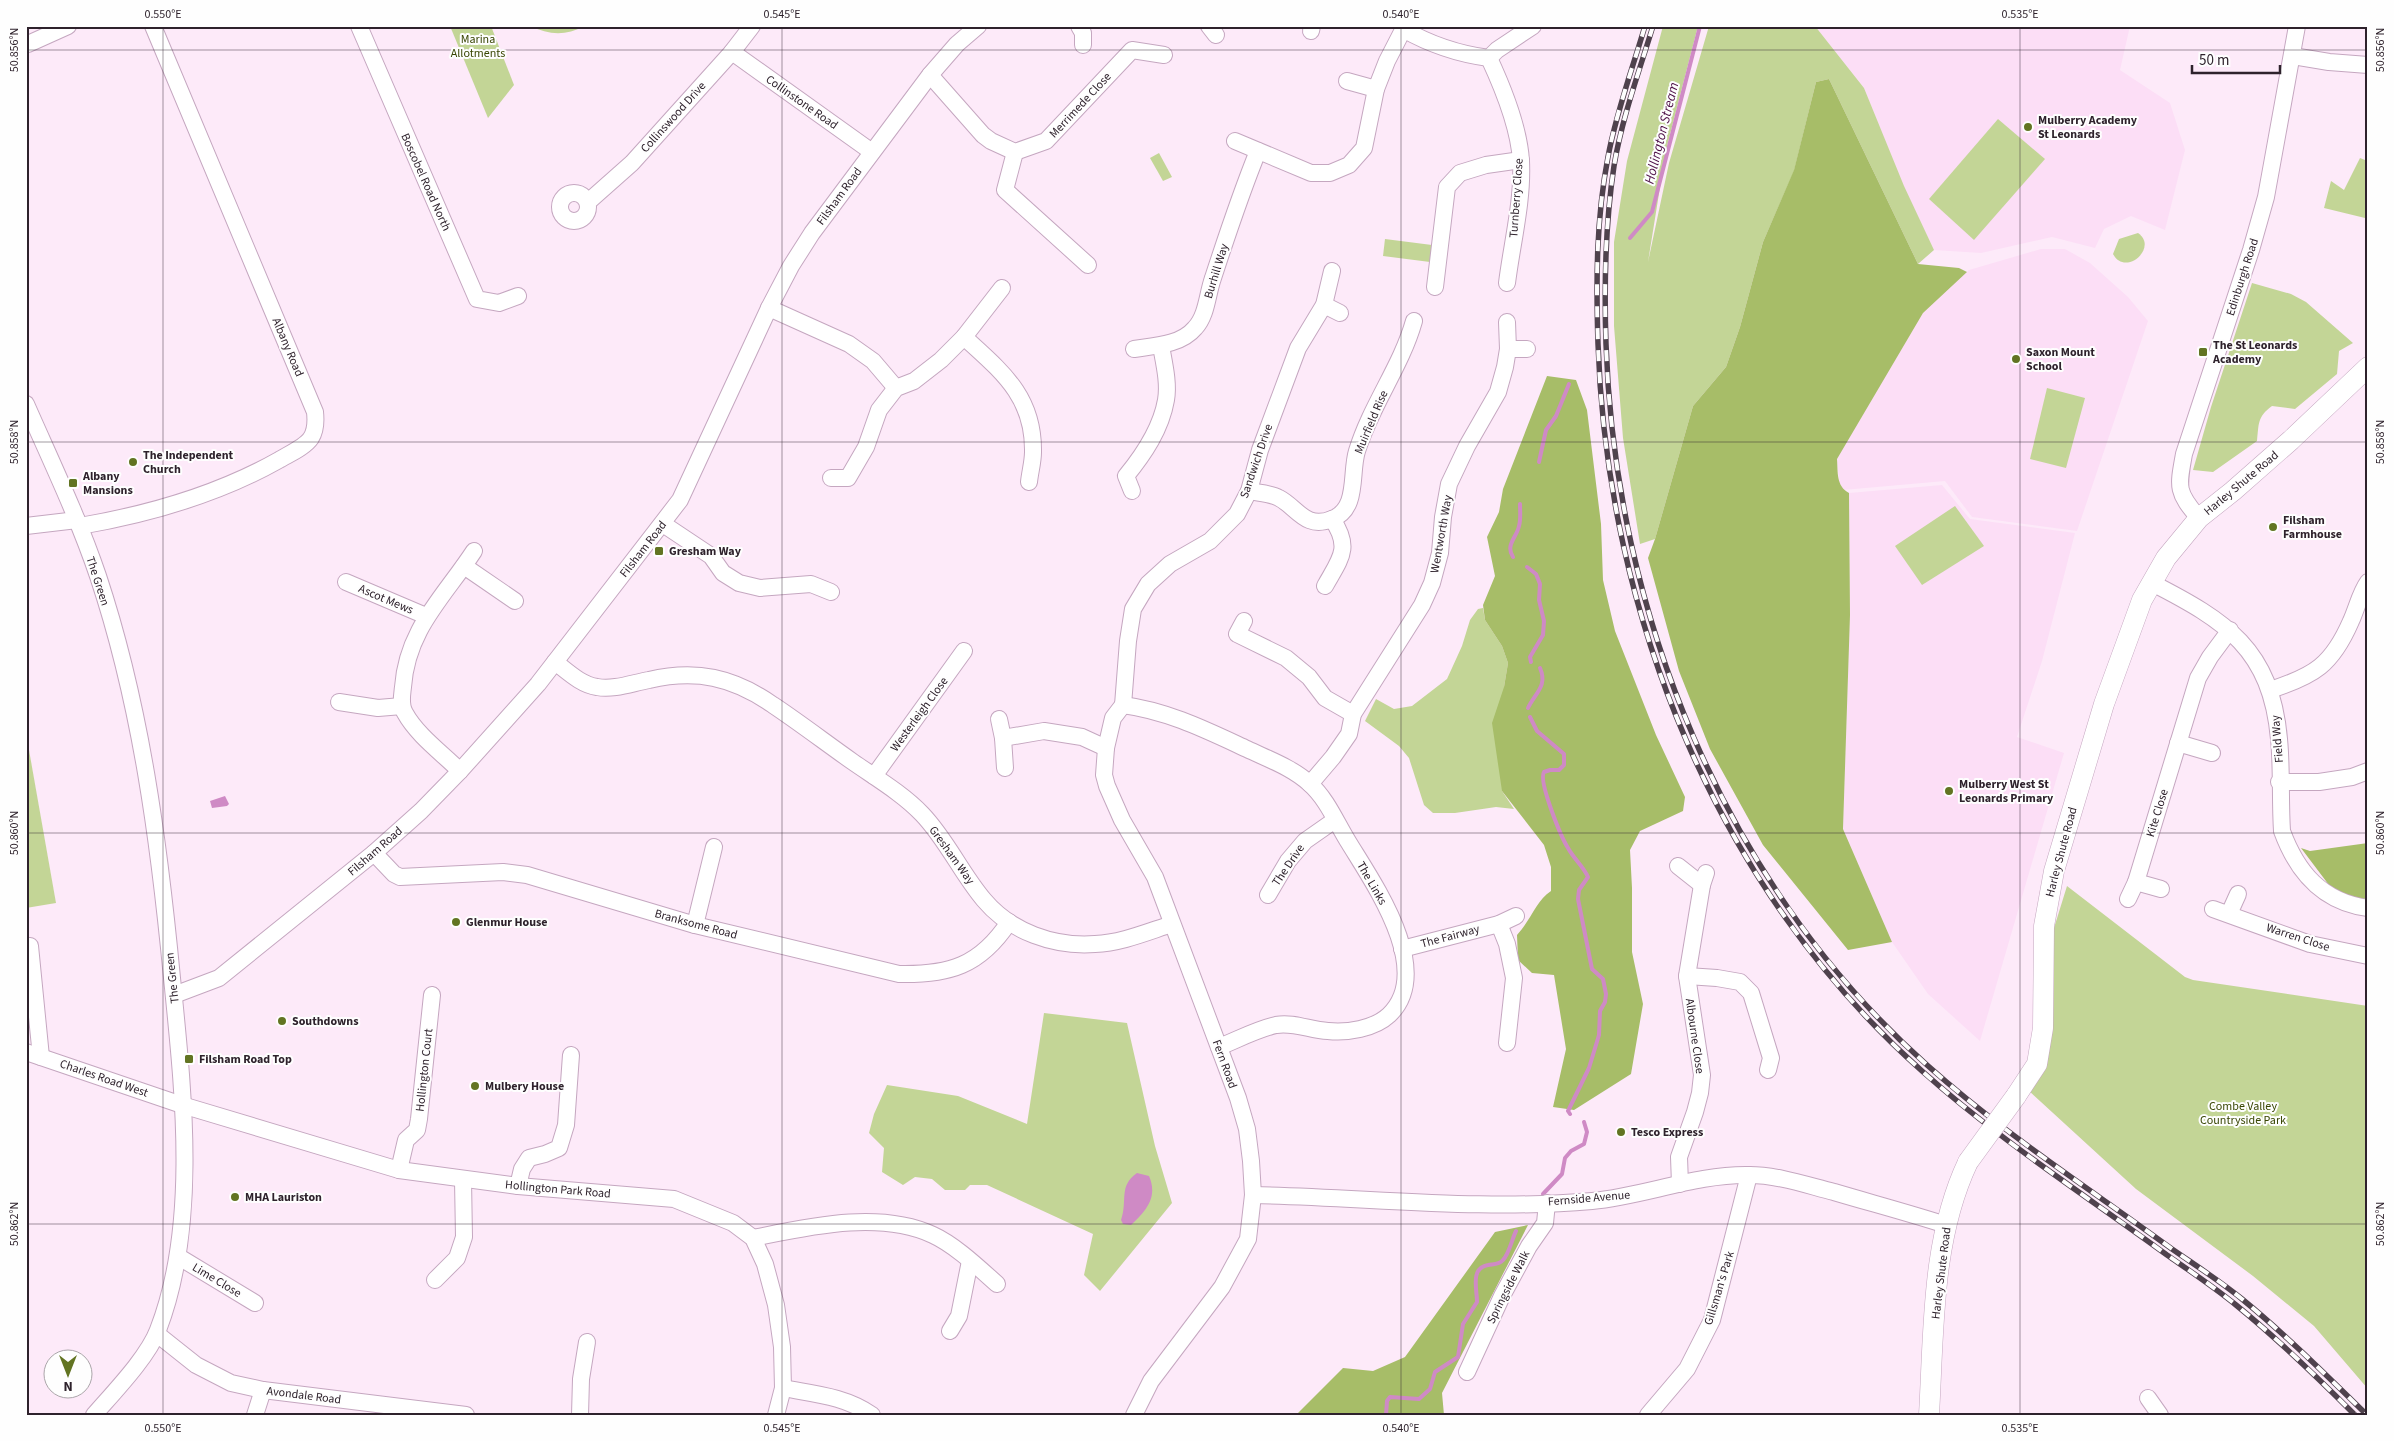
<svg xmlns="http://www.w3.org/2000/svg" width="2394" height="1441" viewBox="0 0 2394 1441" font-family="'Source Sans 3',sans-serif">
	<rect width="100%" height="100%" fill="#fdeaf9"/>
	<g fill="#fcdef6">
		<polygon points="1815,26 2130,26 2120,70 2170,103 2185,150 2165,230 2131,216 2104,229 2095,248 2052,237 1981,253 1934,250 1906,192 1864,88"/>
		<polygon points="2041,249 2065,249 2090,263 2128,297 2148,321 2077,531 1972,517 1945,481 1843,490 1839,482 1837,458 1923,313 1969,270"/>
		<polygon points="1942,485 1970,519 2075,533 2042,661 2017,737 2064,753 1980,1041 1928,994 1892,942 1843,829 1850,615 1849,493"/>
	</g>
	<g fill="#c3d596">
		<polygon points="450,26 491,26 514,85 488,118"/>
		<path d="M530,26H584C566,36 549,35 530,26Z"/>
		<polygon points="1663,26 1698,26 1666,150 1648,262 1669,163 1709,26 1815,26 1864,88 1904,186 1934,250 1918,264 1829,79 1816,82 1794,171 1763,242 1740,327 1726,367 1693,406 1655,539 1640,544 1623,438 1614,326 1614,242 1627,161"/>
		<polygon points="1998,119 2045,159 1974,240 1929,199"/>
		<polygon points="1159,153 1172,177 1163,181 1150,158"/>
		<polygon points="2368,156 2368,214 2365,218 2324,208 2331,181 2344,190 2360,158 2365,160"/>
		<path d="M2138,233C2159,248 2125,277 2113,254L2119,239Z"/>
		<polygon points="1385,239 1432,245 1430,262 1383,256"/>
		<path d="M2252,283L2291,294L2306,302L2353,343L2339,351L2337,374L2295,409L2272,406C2257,417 2259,424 2257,441L2213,472L2193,470L2211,407Z"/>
		<polygon points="2047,388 2085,398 2066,468 2030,459"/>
		<polygon points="1955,506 1984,546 1922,585 1895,546"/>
		<polygon points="1483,608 1485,620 1502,646 1508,663 1504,687 1502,791 1514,809 1496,807 1455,813 1433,813 1424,805 1409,758 1399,746 1365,721 1376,699 1394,709 1412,706 1447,679 1462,646 1470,620 1478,609"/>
		<polygon points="26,733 56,903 26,908"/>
		<polygon points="2067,886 2185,977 2193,980 2368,1006 2368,1389 2314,1326 2253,1276 2136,1189 2029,1091 2047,1060 2054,928"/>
		<polygon points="1044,1013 1127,1023 1155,1146 1172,1203 1100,1291 1084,1275 1093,1234 987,1185 970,1185 965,1190 945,1190 932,1179 915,1177 903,1185 882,1172 884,1148 869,1133 874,1114 887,1085 958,1096 1027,1124"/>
	</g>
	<g fill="#a7bd68">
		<path d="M1829,79L1918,264L1959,268L1967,272L1923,313L1837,459C1838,472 1836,486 1849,493L1850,615L1843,829L1892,942L1848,950L1763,845L1710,749L1679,671L1648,558L1655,539L1693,406L1726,367L1740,327L1763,242L1794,170L1816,82Z"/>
		<path d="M1547,376L1576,380L1587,410L1601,524L1603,580L1615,631L1656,735L1685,797L1683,811L1640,831L1630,850L1632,888V952L1643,1004L1631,1074L1574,1110L1553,1107L1566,1049L1554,975L1532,973L1518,960L1517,935C1531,920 1536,901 1551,891V867L1544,845L1502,791L1492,723L1504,687L1508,663L1502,646L1485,620L1483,605L1495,576L1487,537L1499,512L1503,489Z"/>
		<polygon points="2368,843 2368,902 2335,893 2301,848 2310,851"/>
		<polygon points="1528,1225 1442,1393 1444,1415 1296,1415 1343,1368 1373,1371 1405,1357 1495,1232"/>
	</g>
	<g fill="#cf8ac5">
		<polygon points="225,796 229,804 227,806 212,808 210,801"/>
		<path d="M1137,1173L1149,1176C1158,1197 1147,1210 1131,1225L1123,1224L1121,1220C1128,1201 1118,1186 1137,1173Z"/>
	</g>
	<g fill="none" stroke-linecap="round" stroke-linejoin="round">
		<g stroke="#cf8ac5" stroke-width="4">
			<polyline points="1630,238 1652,212 1700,26"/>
			<polyline points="1539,462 1546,430 1556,416 1569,384"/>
			<path d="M1513,557C1505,545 1517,537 1519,526C1521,519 1520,512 1520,504"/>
			<polyline points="1527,567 1536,574 1540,584 1539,600 1544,621 1543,635 1530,657 1531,662"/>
			<path d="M1528,708C1535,693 1548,686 1540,668"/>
			<path d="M1530,717L1537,731L1564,754V765L1559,770H1550L1544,772C1538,781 1561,837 1568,848C1574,859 1583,866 1588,877L1579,890L1578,899L1592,969L1603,979L1606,994L1605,1002L1600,1011L1599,1035L1589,1068L1568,1111L1570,1114"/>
			<polyline points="1543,1194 1562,1174 1565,1158 1571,1151 1584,1144 1587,1132 1584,1122"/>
			<path d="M1386,1415L1387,1401L1390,1397L1419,1399L1430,1389L1435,1372L1458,1357L1463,1324L1477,1302C1477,1289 1470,1268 1488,1265C1493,1264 1499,1265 1503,1260C1509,1254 1512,1239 1516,1231"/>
		</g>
		<defs>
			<g id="minor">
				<polyline points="359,26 477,299 499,303 518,296"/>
				<polyline points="1079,26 1083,33 1083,45"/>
				<polyline points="1209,26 1216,35"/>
				<path d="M1403,29C1431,45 1458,54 1489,58"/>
				<polyline points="1311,31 1312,26"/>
				<polyline points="28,44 68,26"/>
				<polyline points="732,52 872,152"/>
				<polyline points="2293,56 2329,62 2368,65"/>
				<path d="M1489,58C1503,88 1519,127 1521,161C1523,201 1512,243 1507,283"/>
				<polyline points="1489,58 1497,50 1533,26"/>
				<polyline points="930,75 983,135 991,141 1015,152 1046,141 1132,50 1164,55"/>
				<polyline points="1347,81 1376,89"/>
				<polyline points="1235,141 1311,173 1330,173 1349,165 1364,148 1376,89 1387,61 1405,26"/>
				<polyline points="1015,152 1005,190 1088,265"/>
				<circle cx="574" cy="207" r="14"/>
				<polyline points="588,202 632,163 732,52 752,26"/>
				<polyline points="1435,287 1447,187 1460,173 1486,165 1521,160"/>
				<polyline points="1324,305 1340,313"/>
				<polyline points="769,308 849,344 873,361 896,388"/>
				<path d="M964,337C1001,371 1034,396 1033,452C1033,462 1030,472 1029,482"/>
				<path d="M1134,349C1154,346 1181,345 1195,328C1207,315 1207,295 1213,278C1227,235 1241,193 1258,151"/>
				<polyline points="1508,349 1527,349"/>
				<path d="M26,404C51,461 78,517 98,576C141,705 159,842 172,978C183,1089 199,1224 158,1330C148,1357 113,1393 94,1415"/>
				<polyline points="831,478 848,478 866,447 879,410 896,388 914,381 941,360 964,337 1002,288"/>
				<path d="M1132,491L1126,476C1144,454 1161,429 1166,400C1169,383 1164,363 1161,346"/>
				<path d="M1249,491C1258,493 1270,493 1279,498C1297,507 1305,530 1332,519C1359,509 1350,473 1357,451C1371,405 1401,367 1414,321"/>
				<path d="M2199,518C2176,492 2178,487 2184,454L2251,250L2266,197L2297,26"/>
				<polyline points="663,524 711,556 723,573 739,583 760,588 811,584 831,592"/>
				<polyline points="26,526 77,520"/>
				<path d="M80,526C150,514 217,495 279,460C289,454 305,447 311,438C316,430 316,421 315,412L153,26"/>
				<polyline points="464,566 515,601"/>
				<polyline points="346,582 426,616"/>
				<path d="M2152,583C2226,621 2271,649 2279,739C2282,769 2280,800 2282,831C2297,872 2322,902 2368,908"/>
				<path d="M1325,586C1340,559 1352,548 1332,519"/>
				<polyline points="1244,621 1237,634 1286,658 1309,677 1325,698 1353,714"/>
				<path d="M555,662C567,671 581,685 597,687C614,690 632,683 649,680C696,669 733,677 773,705C800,723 826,743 853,762C876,778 903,794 922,814C947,840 961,873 984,900C1011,932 1054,947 1095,944C1121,943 1147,932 1172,924"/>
				<path d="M2270,690C2314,676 2332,665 2351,621C2357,608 2360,593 2368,582"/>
				<polyline points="339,702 378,708 402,706"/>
				<polyline points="1123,705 1113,718 1106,748 1104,775 1107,786 1122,820 1155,877 1238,1098 1247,1129 1251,1161 1253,1195 1248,1239 1222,1287 1151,1381 1134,1415"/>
				<path d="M1123,705C1168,711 1206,730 1247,749C1268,759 1293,768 1310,784C1327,799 1337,824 1349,843C1374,884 1435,971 1389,1015C1374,1029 1347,1033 1328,1031C1310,1030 1294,1022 1276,1025C1257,1029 1237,1040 1219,1047"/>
				<polyline points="1123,705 1128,641 1133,609 1148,584 1170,564 1210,541 1237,514 1249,491 1260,450 1298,348 1324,305 1332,271"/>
				<polyline points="999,719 1003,738"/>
				<polyline points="2178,743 2212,753"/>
				<polyline points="1005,768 1003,738 1044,731 1082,737 1106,748"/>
				<path d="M460,771C442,753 417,735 405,713C400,705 402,696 403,687C407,629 444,597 474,551"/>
				<polyline points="874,776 964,651"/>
				<polyline points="2279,782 2319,782 2352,777 2368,771"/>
				<polyline points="1310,784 1333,757 1349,734 1353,714 1422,605 1432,583 1440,553 1443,517 1449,484 1467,446 1498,392 1505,367 1508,349 1507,322"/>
				<path d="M374,853L394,874L400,877L503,872L527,875L695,925L899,974C949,975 980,966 1009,922"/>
				<polyline points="1678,866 1702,885"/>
				<polyline points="2136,882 2161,889"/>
				<polyline points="1268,895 1288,861 1305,841 1335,820"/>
				<polyline points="2128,899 2136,882 2198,678 2210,657 2230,630"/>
				<polyline points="2213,909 2310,944 2368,956"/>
				<polyline points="2229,914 2238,894"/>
				<polyline points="1499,924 1507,944 1514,978 1507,1043"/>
				<polyline points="695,925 714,847"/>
				<polyline points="30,946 41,1057"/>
				<polyline points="1402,949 1499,924 1516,916"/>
				<polyline points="1687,976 1717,978 1740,982 1751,993 1771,1058 1768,1070"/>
				<polyline points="174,995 219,978 374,853 421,811 460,771 538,684 680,500 769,308 791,266 812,233 930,75 957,44 978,26"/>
				<polyline points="26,1052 182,1105 399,1170 518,1186 674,1199 733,1223 753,1238 765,1264 776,1305 782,1347 783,1388 776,1415"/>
				<polyline points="399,1170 406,1140 417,1130 419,1119 432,995"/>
				<polyline points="1680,1184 1679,1157 1695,1112 1700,1093 1702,1075 1687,976 1702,885 1706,873"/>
				<polyline points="518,1186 522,1169 529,1158 545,1154 559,1148 566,1125 571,1055"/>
				<path d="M1253,1195C1365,1197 1480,1211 1592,1201C1645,1196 1696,1174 1749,1175C1778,1175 1806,1185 1834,1192C1871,1203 1909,1213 1946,1225"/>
				<path d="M753,1238C808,1227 879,1210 933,1235C955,1245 979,1268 997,1284"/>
				<polyline points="179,1257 255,1303"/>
				<polyline points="435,1280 457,1258 464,1237 463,1180"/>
				<polyline points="950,1331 959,1316 970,1261"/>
				<polyline points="157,1334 196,1365 231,1383 263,1390 466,1415"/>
				<polyline points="1467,1372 1502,1296 1529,1246 1545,1223 1547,1203"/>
				<path d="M783,1388C814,1394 845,1396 872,1415"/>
				<polyline points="2148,1398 2160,1415"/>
				<polyline points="255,1415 263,1390"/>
				<polyline points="580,1415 581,1379 587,1342"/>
				<polyline points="1648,1415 1687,1369 1712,1320 1749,1175"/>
			</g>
			<g id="major">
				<polyline points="2016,1096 2037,1064 2043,1028 2044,926 2054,871 2104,704 2142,600 2166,558 2199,518 2233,491 2291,440 2368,367"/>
				<path d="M1929,1415C1934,1331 1931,1240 1968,1162"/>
			</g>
		</defs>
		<use href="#minor" stroke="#c5a7c0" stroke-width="18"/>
		<use href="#major" stroke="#c5a7c0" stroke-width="21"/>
		<use href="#minor" stroke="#fff" stroke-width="16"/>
		<use href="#major" stroke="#fff" stroke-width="20"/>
		<defs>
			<g id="rail">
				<path d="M1645,26C1632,70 1616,113 1608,157C1596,219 1596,282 1598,344C1607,615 1717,889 1922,1071C1998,1139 2085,1195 2167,1255C2190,1271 2214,1287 2236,1305C2278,1339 2317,1377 2355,1415"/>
				<path d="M1653,26C1639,72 1622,118 1614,166C1605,225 1604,284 1606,344C1615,613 1724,884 1927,1065C2003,1133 2090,1189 2172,1249C2195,1265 2220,1281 2242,1299C2286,1335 2326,1375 2367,1415"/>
			</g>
		</defs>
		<use href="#rail" stroke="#4f424d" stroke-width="5.5"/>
		<use href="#rail" stroke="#fefefe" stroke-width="4" stroke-dasharray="11" stroke-linecap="butt"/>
		<defs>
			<polyline id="major-bridge" points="1968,1162 2016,1096"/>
		</defs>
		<use href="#major-bridge" stroke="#c5a7c0" stroke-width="21" stroke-linecap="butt"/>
		<use href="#major-bridge" stroke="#fff" stroke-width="20"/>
	</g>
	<path fill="none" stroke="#2e222c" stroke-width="1" stroke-opacity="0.45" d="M163,26V1415M782,26V1415M1401,26V1415M2020,26V1415M26,50H2368M26,442H2368M26,833H2368M26,1224H2368"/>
	<g fill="#627422" stroke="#fefefe" stroke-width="2">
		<circle cx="2028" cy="127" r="5"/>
		<rect x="2198" y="347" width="10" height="10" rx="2.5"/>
		<circle cx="2016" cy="359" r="5"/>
		<circle cx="133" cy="462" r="5"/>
		<rect x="68" y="478" width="10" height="10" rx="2.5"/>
		<circle cx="2273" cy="527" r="5"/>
		<rect x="654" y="546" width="10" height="10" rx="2.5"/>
		<circle cx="1949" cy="791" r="5"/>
		<circle cx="456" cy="922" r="5"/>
		<circle cx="282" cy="1021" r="5"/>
		<rect x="184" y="1054" width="10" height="10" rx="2.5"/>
		<circle cx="475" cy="1086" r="5"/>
		<circle cx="1621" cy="1132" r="5"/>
		<circle cx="235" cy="1197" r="5"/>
	</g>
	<g text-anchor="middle" stroke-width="4" stroke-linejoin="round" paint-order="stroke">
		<g font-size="12" fill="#384502" stroke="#fefefe">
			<text x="478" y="43">Marina<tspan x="478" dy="14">Allotments</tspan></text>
			<text x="2243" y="1110">Combe Valley<tspan x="2243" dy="14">Countryside Park</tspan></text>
		</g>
		<g font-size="12" fill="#2e222c" stroke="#fefefe">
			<text transform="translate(802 102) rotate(35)" y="4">Collinstone Road</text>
			<text transform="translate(1080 105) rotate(-47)" y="4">Merrimede Close</text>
			<text transform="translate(673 117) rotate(-48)" y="4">Collinswood Drive</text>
			<text transform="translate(426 182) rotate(66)" y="4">Boscobel Road North</text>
			<text transform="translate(839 196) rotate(-54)" y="4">Filsham Road</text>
			<text transform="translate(1516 198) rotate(-86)" y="4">Turnberry Close</text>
			<text transform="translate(1216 271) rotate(-73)" y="4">Burhill Way</text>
			<text transform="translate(2242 277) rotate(-72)" y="4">Edinburgh Road</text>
			<text transform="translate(288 347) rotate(67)" y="4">Albany Road</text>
			<text transform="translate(1371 422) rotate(-67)" y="4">Muirfield Rise</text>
			<text transform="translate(1256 461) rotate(-71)" y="4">Sandwich Drive</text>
			<text transform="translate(2241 483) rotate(-40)" y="4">Harley Shute Road</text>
			<text transform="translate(1441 534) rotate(-80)" y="4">Wentworth Way</text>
			<text transform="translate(643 549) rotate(-52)" y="4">Filsham Road</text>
			<text transform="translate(98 581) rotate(72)" y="4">The Green</text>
			<text transform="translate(386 599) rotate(23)" y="4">Ascot Mews</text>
			<text transform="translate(919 714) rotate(-54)" y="4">Westerleigh Close</text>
			<text transform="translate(2277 739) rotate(-95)" y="4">Field Way</text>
			<text transform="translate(2157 813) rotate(-73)" y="4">Kite Close</text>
			<text transform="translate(375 851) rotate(-41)" y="4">Filsham Road</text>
			<text transform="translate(2061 852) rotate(-75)" y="4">Harley Shute Road</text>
			<text transform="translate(952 855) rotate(54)" y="4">Gresham Way</text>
			<text transform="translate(1288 865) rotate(-56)" y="4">The Drive</text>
			<text transform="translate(1372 883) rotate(60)" y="4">The Links</text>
			<text transform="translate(696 924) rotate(15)" y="4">Branksome Road</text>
			<text transform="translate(1450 936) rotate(-15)" y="4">The Fairway</text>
			<text transform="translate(2298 937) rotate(18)" y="4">Warren Close</text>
			<text transform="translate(172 978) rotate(-96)" y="4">The Green</text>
			<text transform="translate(1695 1036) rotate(82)" y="4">Albourne Close</text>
			<text transform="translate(1225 1064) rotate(70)" y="4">Fern Road</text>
			<text transform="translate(424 1070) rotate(-84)" y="4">Hollington Court</text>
			<text transform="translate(104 1078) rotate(19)" y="4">Charles Road West</text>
			<text transform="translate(558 1189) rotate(5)" y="4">Hollington Park Road</text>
			<text transform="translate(1589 1198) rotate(-5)" y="4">Fernside Avenue</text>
			<text transform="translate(1941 1273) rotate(-83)" y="4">Harley Shute Road</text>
			<text transform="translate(217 1280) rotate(31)" y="4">Lime Close</text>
			<text transform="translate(1508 1287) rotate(-63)" y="4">Springside Walk</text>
			<text transform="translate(1719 1288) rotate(-73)" y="4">Gillsman's Park</text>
			<text transform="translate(304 1395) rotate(7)" y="4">Avondale Road</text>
		</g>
		<g font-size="12" font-weight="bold" fill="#2e222c" stroke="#fefefe" text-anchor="start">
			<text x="2038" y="124">Mulberry Academy<tspan x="2038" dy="14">St Leonards</tspan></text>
			<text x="2213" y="349">The St Leonards<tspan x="2213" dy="14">Academy</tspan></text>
			<text x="2026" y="356">Saxon Mount<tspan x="2026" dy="14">School</tspan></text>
			<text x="143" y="459">The Independent<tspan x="143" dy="14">Church</tspan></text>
			<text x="83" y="480">Albany<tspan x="83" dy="14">Mansions</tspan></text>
			<text x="2283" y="524">Filsham<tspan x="2283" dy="14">Farmhouse</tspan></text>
			<text x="669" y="555">Gresham Way</text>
			<text x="1959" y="788">Mulberry West St<tspan x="1959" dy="14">Leonards Primary</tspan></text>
			<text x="466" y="926">Glenmur House</text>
			<text x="292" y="1025">Southdowns</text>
			<text x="199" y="1063">Filsham Road Top</text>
			<text x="485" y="1090">Mulbery House</text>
			<text x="1631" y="1136">Tesco Express</text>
			<text x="245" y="1201">MHA Lauriston</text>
		</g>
		<g font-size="14" font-style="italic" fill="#4d0f47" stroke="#fefefe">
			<text transform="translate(1661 133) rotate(-76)" y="5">Hollington Stream</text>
		</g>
	</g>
	<rect width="2394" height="1441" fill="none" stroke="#fefefe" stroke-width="55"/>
	<g transform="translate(68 1374) rotate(180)"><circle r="24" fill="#fefefe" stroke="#aba6aa"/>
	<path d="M0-4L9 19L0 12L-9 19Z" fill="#627422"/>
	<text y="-8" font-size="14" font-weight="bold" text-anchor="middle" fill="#2e222c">N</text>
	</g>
	<path d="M2192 65v8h88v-8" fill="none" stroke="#2e222c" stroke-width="2.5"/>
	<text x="2199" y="65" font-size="15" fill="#2e222c" stroke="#fefefe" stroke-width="4" paint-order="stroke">50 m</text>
	<rect x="28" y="28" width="2338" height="1386" fill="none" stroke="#2e222c" stroke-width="2"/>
	<g font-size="12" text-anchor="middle" fill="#2e222c">
		<text x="163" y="18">0.550°E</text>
		<text x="782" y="18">0.545°E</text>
		<text x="1401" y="18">0.540°E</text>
		<text x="2020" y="18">0.535°E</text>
		<text transform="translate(2380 50) rotate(-90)" y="4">50.856°N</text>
		<text transform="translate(14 50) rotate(-90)" y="4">50.856°N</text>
		<text transform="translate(2380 442) rotate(-90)" y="4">50.858°N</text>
		<text transform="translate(14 442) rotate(-90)" y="4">50.858°N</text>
		<text transform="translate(2380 833) rotate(-90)" y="4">50.860°N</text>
		<text transform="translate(14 833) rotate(-90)" y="4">50.860°N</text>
		<text transform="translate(2380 1224) rotate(-90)" y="4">50.862°N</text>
		<text transform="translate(14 1224) rotate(-90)" y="4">50.862°N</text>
		<text x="163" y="1432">0.550°E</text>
		<text x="782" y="1432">0.545°E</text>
		<text x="1401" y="1432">0.540°E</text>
		<text x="2020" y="1432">0.535°E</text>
	</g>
</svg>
